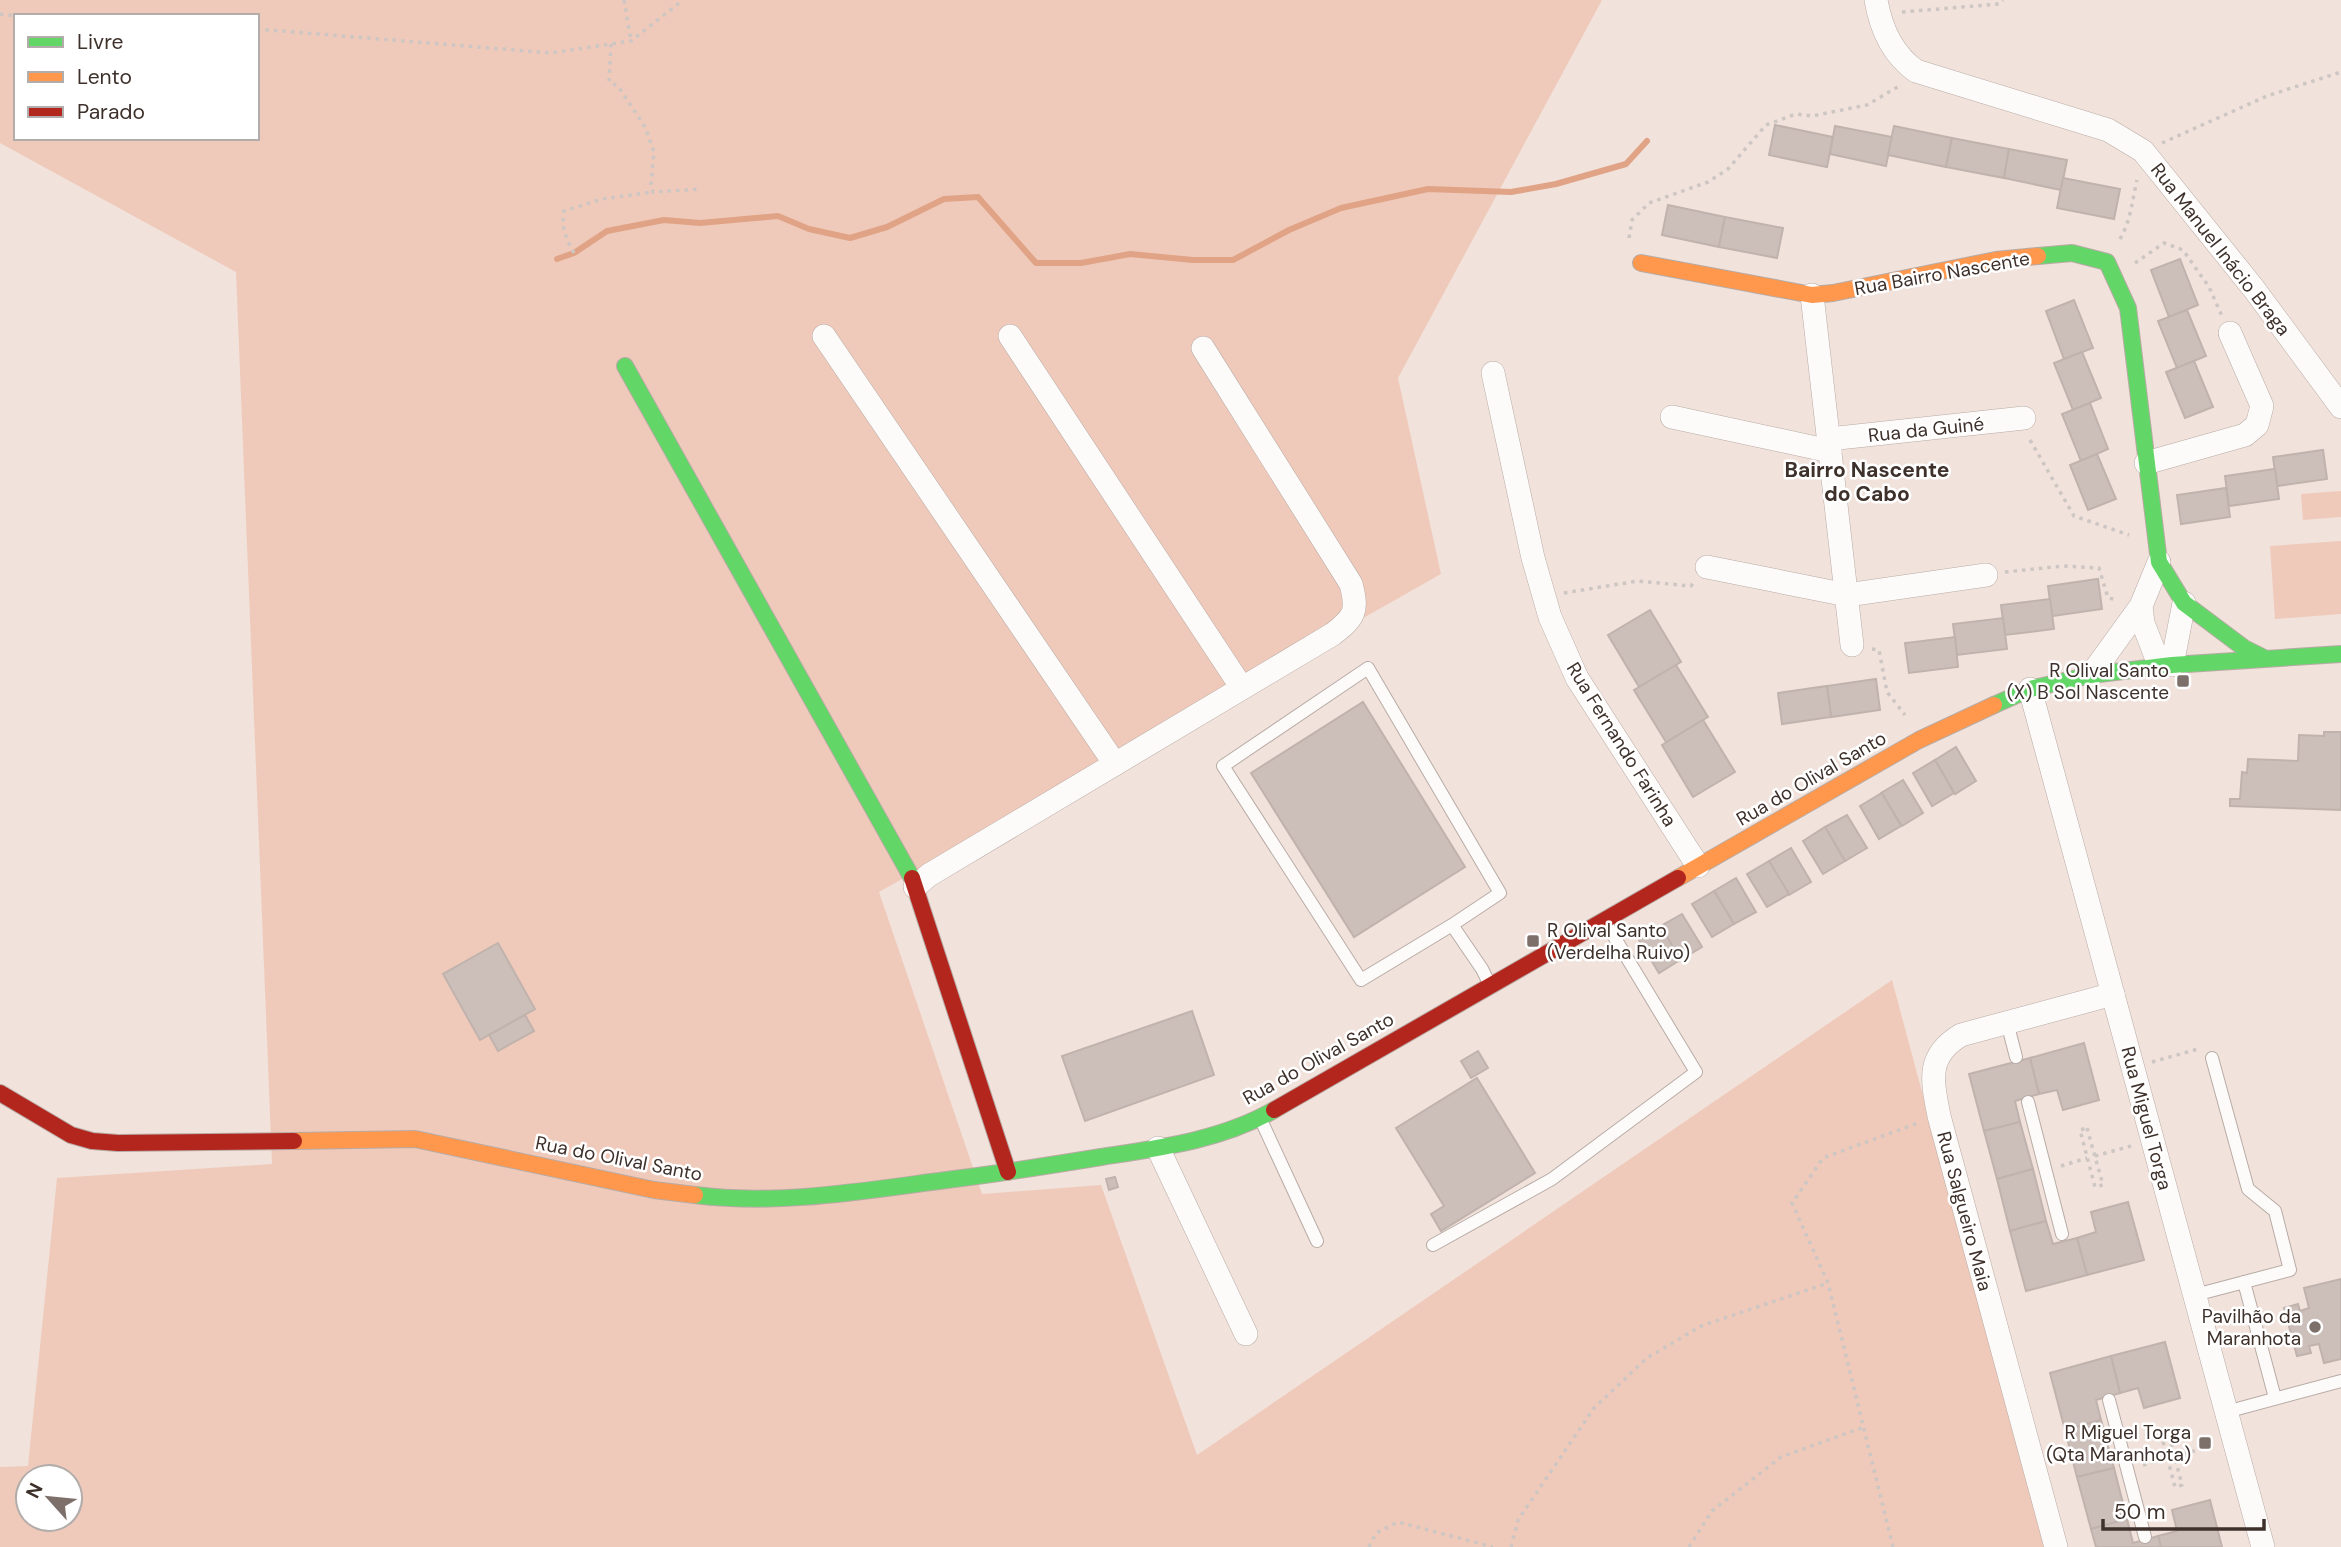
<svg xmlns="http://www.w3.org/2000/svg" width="2341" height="1547" viewBox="0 0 2341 1547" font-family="'DM Sans',sans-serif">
	<rect width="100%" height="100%" fill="#f1e2db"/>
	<g fill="#efcaba" fill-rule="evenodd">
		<path d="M0,0H1602L1398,378L1441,574L879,892L982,1194L1101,1185L1197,1455L1892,980L2044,1547H0V1467L28,1466L57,1178L272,1164L236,272L0,143ZM16,16H257V138H16ZM28,1477H70V1519H28Z"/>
		<polygon points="2341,491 2341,517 2303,520 2301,494"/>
		<polygon points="2341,541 2341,614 2275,619 2270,546"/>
	</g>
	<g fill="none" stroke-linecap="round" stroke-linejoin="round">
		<polyline stroke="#e0a386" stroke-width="6" points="557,259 574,253 607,231 664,220 700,223 778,216 809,229 850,238 887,227 944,199 978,197 1036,263 1081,263 1130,254 1193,260 1233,260 1289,230 1341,208 1428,189 1511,192 1556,184 1626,164 1647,141"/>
	</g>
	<g fill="#ccbfb9" stroke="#c0b2ac" stroke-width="2">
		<polygon points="1775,125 1833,137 1827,167 1769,155"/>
		<polygon points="1835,126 1892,137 1886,166 1830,154"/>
		<polygon points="1894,126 1952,138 1946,167 1888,155"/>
		<polygon points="1952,138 2009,149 2004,178 1946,167"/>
		<polygon points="2009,149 2067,160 2061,190 2004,178"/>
		<polygon points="2063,178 2120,189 2114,219 2057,208"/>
		<polygon points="1668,205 1725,217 1719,247 1662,235"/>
		<polygon points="1725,217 1783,228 1777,258 1719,247"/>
		<polygon points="2180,259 2198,305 2169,317 2151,270"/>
		<polygon points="2074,300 2093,348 2064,359 2046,311"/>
		<polygon points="2187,310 2206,356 2177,368 2158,321"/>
		<polygon points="2082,352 2101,398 2073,410 2054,363"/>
		<polygon points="2194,361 2213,407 2185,418 2166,372"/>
		<polygon points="2090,403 2108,449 2081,461 2062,414"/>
		<polygon points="2323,450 2327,479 2277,486 2273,457"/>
		<polygon points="2097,454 2116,499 2088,510 2070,465"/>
		<polygon points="2275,469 2279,499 2229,506 2225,476"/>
		<polygon points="2226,488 2230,517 2181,524 2177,495"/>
		<polygon points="2098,579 2102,609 2052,616 2048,586"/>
		<polygon points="2050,599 2054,629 2005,635 2001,605"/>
		<polygon points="1650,610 1681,662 1639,687 1608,635"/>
		<polygon points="2003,618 2007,649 1957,655 1953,624"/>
		<polygon points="1955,637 1958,667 1909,673 1905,643"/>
		<polygon points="1676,665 1708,717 1666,742 1634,690"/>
		<polygon points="1876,679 1880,710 1831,717 1827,686"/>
		<polygon points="1827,686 1831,717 1782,724 1778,693"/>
		<polygon points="1363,702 1465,867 1354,937 1251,773"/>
		<polygon points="1703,720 1735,772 1693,797 1662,745"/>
		<polygon points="2324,732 2341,732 2341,810 2230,806 2230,799 2240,799 2242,772 2247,773 2248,759 2298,761 2299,735 2324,736"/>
		<polygon points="1956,747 1976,781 1955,794 1935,760"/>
		<polygon points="1935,760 1954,793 1932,806 1913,773"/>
		<polygon points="1903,780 1923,813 1902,826 1881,793"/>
		<polygon points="1882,793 1901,826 1879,839 1860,806"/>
		<polygon points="1847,815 1867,848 1845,861 1825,827"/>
		<polygon points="1825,827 1845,861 1823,874 1803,841"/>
		<polygon points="1791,848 1811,882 1789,895 1769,861"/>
		<polygon points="1769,861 1789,894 1767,907 1747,874"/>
		<polygon points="1736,878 1756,912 1734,924 1714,891"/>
		<polygon points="1714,891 1734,924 1712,937 1692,904"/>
		<polygon points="1682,914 1702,947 1680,960 1661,926"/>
		<polygon points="1661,926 1680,960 1659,973 1639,940"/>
		<polygon points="498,943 535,1009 480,1040 443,974"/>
		<polygon points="1192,1011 1214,1075 1085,1121 1062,1056"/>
		<polygon points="525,1015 534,1031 498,1051 489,1035"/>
		<polygon points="2084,1043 2099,1100 2063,1110 2057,1090 2039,1094 2030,1058"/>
		<polygon points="1478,1051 1488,1068 1471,1078 1461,1061"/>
		<polygon points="2030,1058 2039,1094 2015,1101 2020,1122 1984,1131 1969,1074"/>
		<polygon points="1477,1078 1535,1173 1441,1231 1431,1214 1444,1206 1396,1128"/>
		<polygon points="2020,1122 2033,1169 1997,1179 1984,1131"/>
		<polygon points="2033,1169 2046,1221 2010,1231 1997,1179"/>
		<polygon points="1115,1177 1118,1187 1109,1190 1106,1179"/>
		<polygon points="2128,1202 2144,1260 2087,1275 2077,1238 2096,1232 2091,1212"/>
		<polygon points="2046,1221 2053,1244 2077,1238 2087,1275 2026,1291 2010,1231"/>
		<polygon points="2341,1279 2341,1359 2324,1363 2319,1344 2309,1346 2311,1353 2297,1356 2284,1308 2298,1304 2300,1311 2309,1308 2304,1288"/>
		<polygon points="2165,1342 2180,1398 2144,1408 2138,1388 2120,1393 2111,1356"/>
		<polygon points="2111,1356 2120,1393 2096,1400 2101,1420 2065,1430 2050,1373"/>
		<polygon points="2101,1420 2114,1468 2077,1477 2065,1430"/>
		<polygon points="2114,1468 2127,1519 2091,1529 2077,1477"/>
		<polygon points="2210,1500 2222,1547 2161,1547 2158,1536 2177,1531 2172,1510"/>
		<polygon points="2127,1519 2133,1543 2158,1536 2161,1547 2096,1547 2091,1529"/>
	</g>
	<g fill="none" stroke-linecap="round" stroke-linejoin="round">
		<defs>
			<g id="lane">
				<polyline points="1452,925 1361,980 1223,766 1368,668 1500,893 1452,925 1482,969 1490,985"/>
				<polyline points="2007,1022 2016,1057"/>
				<polyline points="2028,1102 2062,1234"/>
				<polyline points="1260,1118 1317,1241"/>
				<polyline points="1433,1245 1552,1179 1696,1072 1604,920"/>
				<polyline points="2244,1282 2275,1398"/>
				<polyline points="2195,1295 2290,1270 2275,1211 2248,1189 2212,1058"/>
				<polyline points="2109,1400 2145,1537"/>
				<polyline points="2226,1412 2341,1381"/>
			</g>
			<g id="street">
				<path d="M1876,0C1881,29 1892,54 1916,71L2108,130L2143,151L2254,289L2341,407"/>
				<polyline points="1812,295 1852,645"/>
				<polyline points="824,336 1115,764"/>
				<polyline points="1010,336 1242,688"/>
				<polyline points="1493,373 1533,558 1550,617 1577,678 1698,866"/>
				<polyline points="1672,417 1830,451"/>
				<polyline points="1829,439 2024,418"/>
				<polyline points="2146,463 2245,435 2257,425 2262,406 2230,333"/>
				<polyline points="2159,562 2141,606 2143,623 2160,667"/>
				<polyline points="1707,567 1847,595 1986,575"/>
				<polyline points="2172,665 2184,603"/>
				<polyline points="2091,675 2141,606"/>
				<polyline points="2030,689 2263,1547"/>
				<path d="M915,887L929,875L1333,634C1355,617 1358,611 1351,584L1203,348"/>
				<polyline points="1158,1148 1246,1334"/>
				<path d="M2056,1547L1939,1116C1932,1080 1926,1056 1961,1035L2113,994"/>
			</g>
			<g id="fast">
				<polyline points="2038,256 2072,253 2107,262 2128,308 2159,562 2184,603 2244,648 2264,658"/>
				<polyline points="625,366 912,878"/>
				<polyline points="1994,705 2030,689 2091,675 2172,665 2341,654"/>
				<path d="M695,1195C781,1206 868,1190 954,1179C1003,1173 1052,1165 1101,1157C1159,1148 1222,1140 1274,1110"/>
			</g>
			<g id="slow">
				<polyline points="1641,263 1812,295 1833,293 1996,260 2038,256"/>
				<polyline points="1678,878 1919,740 1994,705"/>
				<polyline points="294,1141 415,1139 654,1190 695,1195"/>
			</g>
			<g id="jam">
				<polyline points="912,878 1008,1172"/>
				<polyline points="0,1093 71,1135 92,1141 118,1143 294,1141"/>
				<polyline points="1274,1110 1678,878"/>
			</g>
		</defs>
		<use href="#lane" stroke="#b8aba5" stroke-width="14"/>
		<use href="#street" stroke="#b8aba5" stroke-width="24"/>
		<use href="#fast" stroke="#b8aba5" stroke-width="18"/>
		<use href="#slow" stroke="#b8aba5" stroke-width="18"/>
		<use href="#jam" stroke="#b8aba5" stroke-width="18"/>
		<g stroke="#cdc6c3" stroke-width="3.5" stroke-dasharray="3.5 5" stroke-linecap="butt">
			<polyline points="624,0 631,41"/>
			<polyline points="1902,12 1999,4 2003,0"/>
			<polyline points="0,14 16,16"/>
			<polyline points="257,29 551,53 631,41 683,0"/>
			<polyline points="611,44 609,82 618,86 645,127 654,152 651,184 653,192 701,189"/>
			<polyline points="2162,143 2267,96 2341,72"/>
			<polyline points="1629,238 1632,220 1649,203 1708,182 1728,169 1766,125 1796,114 1812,116 1867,105 1899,86"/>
			<path d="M2120,239C2131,220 2132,201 2137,180"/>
			<path d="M574,253C566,238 561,228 564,211L602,199L653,192"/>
			<polyline points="2135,263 2164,243 2183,250 2209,287 2222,316"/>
			<polyline points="2030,440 2074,516 2129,535"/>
			<polyline points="2005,572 2063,566 2099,568 2108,598 2118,600"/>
			<polyline points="1564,593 1638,581 1691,586 1693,583"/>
			<polyline points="1872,649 1879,650 1887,692 1905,715"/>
			<polyline points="2152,1062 2198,1049"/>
			<polygon points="2087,1128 2103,1185 2095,1187 2080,1130"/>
			<polyline points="2095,1156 2131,1146"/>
			<polyline points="2061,1166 2087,1158"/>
			<polygon points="2167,1427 2182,1485 2175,1487 2160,1430"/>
			<polyline points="2175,1456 2213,1446"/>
			<polyline points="2143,1465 2167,1458"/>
			<polyline points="1369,1547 1376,1533 1398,1522 1493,1547"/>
			<polyline points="1511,1547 1518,1520 1594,1408 1647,1358 1701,1326 1828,1283"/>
			<polyline points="1689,1547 1712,1511 1781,1457 1864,1427"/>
			<polyline points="1893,1547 1828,1283 1792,1203 1823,1158 1918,1123"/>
		</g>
		<use href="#lane" stroke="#fdfbfa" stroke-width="12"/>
		<use href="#street" stroke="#fdfbfa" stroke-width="23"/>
		<use href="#fast" stroke="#63d668" stroke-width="16"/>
		<use href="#slow" stroke="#ff974d" stroke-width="16"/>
		<use href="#jam" stroke="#b3261e" stroke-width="16"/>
	</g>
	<g fill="#7d6f69" stroke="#fff" stroke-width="2.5">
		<rect x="2176" y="674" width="14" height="14" rx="3.5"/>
		<rect x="1526" y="934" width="14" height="14" rx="3.5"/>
		<circle cx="2315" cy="1327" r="7"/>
		<rect x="2198" y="1436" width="14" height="14" rx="3.5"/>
	</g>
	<g text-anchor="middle" stroke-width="5" stroke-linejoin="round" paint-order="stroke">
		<g font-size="19" fill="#3e312b" stroke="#fff">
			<text transform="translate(2221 249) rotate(52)" y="7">Rua Manuel Inácio Braga</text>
			<text transform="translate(1942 273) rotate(-10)" y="7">Rua Bairro Nascente</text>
			<text transform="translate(1926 429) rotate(-6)" y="7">Rua da Guiné</text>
			<text transform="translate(1622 744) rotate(58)" y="7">Rua Fernando Farinha</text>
			<text transform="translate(1811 778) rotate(-30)" y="7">Rua do Olival Santo</text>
			<text transform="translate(1318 1058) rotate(-29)" y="7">Rua do Olival Santo</text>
			<text transform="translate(2147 1118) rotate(75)" y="7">Rua Miguel Torga</text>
			<text transform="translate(619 1158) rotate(11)" y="7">Rua do Olival Santo</text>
			<text transform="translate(1965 1211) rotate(75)" y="7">Rua Salgueiro Maia</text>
		</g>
		<g font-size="19" fill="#3e312b" stroke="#fff" text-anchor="end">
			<text x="2169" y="677">R Olival Santo<tspan x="2169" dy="22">(X) B Sol Nascente</tspan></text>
			<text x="1547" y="937" text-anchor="start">R Olival Santo<tspan x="1547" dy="22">(Verdelha Ruivo)</tspan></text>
			<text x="2301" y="1323">Pavilhão da<tspan x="2301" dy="22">Maranhota</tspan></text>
			<text x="2191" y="1439">R Miguel Torga<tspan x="2191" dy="22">(Qta Maranhota)</tspan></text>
		</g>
		<g font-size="21" font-weight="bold" fill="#3e312b" stroke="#fff">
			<text x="1867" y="477">Bairro Nascente<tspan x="1867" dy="24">do Cabo</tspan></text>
		</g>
	</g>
	<rect x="14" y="14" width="245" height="126" fill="#ffffff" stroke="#b2adaa" stroke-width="2"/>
	<rect x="28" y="37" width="35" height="10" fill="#63d668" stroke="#b2adaa" stroke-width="2"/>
	<text x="77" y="49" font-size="21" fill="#3e312b">Livre</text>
	<rect x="28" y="72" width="35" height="10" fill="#ff974d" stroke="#b2adaa" stroke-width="2"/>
	<text x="77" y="84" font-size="21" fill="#3e312b">Lento</text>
	<rect x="28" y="107" width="35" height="10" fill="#b3261e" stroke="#b2adaa" stroke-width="2"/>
	<text x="77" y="119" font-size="21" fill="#3e312b">Parado</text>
	<g transform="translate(49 1498) rotate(297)"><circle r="33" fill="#ffffff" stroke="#b2adaa" stroke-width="2"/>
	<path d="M0-5L12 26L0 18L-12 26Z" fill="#7d6f69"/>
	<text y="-10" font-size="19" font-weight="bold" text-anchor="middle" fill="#3e312b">N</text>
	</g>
	<path d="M2103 1519v10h161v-10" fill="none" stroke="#3e312b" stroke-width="3.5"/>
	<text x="2114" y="1519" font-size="21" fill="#3e312b" stroke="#ffffff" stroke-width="5" paint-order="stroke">50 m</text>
</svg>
